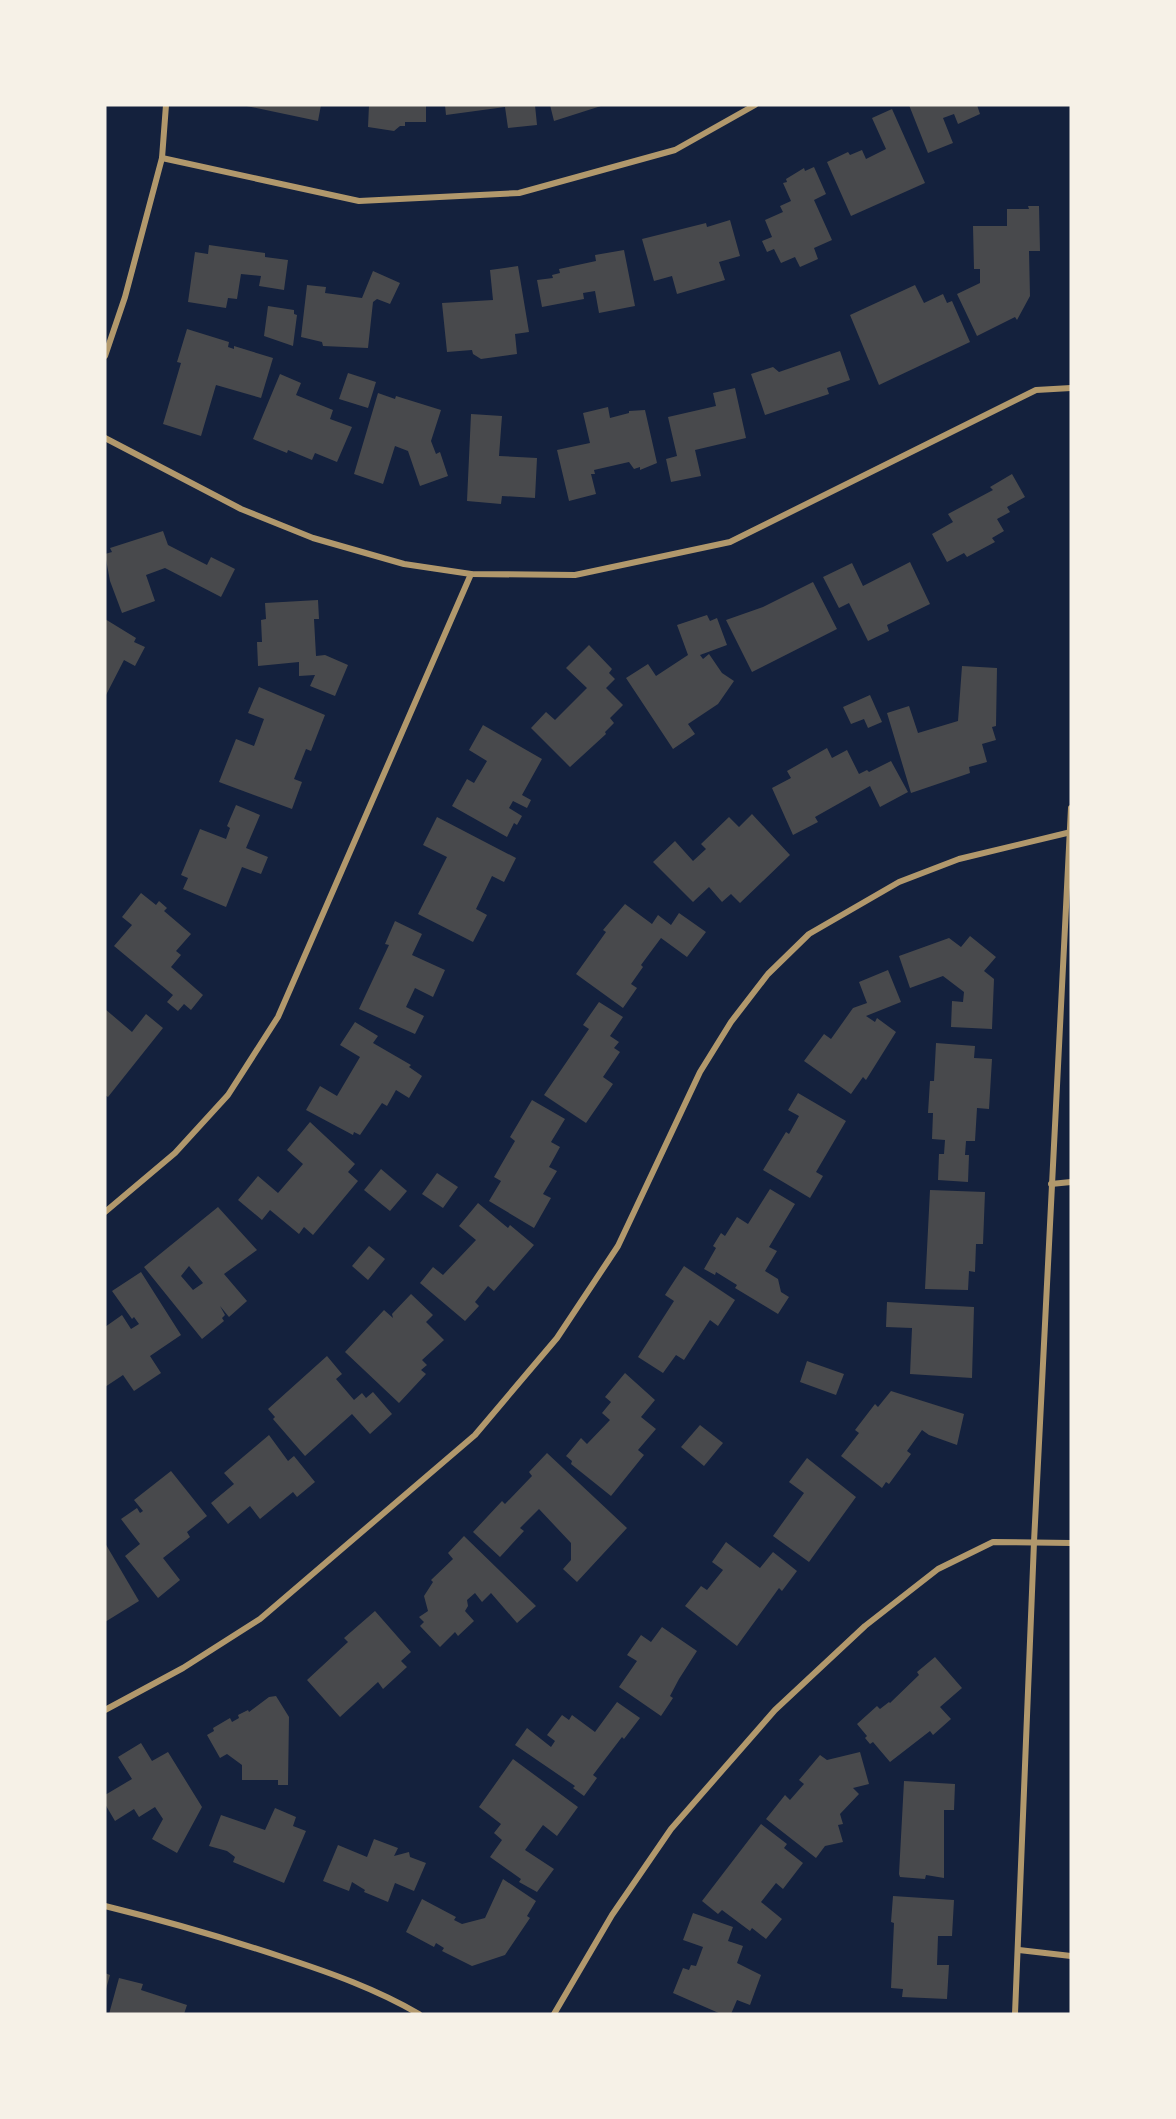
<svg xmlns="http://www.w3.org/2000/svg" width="1176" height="2119" viewBox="0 0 1176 2119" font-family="Barlow,sans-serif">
	<rect width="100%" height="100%" fill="#14213d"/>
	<g fill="#48494c" fill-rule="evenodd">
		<polygon points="242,105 321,105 318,121"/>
		<polygon points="369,105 426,105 426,122 405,122 405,126 400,126 394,131 368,127"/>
		<polygon points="445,105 535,105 537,125 508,128 505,107 446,115"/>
		<polygon points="550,105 601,105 601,106 554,121"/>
		<polygon points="909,105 977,105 980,114 958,124 954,114 943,118 953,143 928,153"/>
		<polygon points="892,109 925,183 851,216 827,162 848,152 850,155 862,150 866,159 886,149 872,118"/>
		<polygon points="814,167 826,194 814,200 832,240 814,248 818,259 800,267 795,257 781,263 774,249 767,252 762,241 772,237 765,220 783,212 780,206 791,201 783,183 787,182 786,179 804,168 805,171"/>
		<polygon points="1028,206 1039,206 1040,251 1029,251 1030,296 1017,320 1015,317 977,336 957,294 980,283 980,269 974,269 973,226 1007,226 1007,209 1029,209"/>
		<polygon points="730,220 740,256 719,262 725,280 677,294 672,276 654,281 642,239 706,223 707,227"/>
		<polygon points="209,245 265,253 265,257 288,260 284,290 259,286 261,276 241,274 237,299 228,298 226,308 188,302 195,252 208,254"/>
		<polygon points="624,250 635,306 599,313 595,291 583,293 584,299 542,307 537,280 553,278 552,275 560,273 559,269 596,261 595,255"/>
		<polygon points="518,266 529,332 515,334 517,354 481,359 473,354 472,350 447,352 442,303 493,300 490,270"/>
		<polygon points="373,271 400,283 390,304 377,299 373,302 368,348 323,346 322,342 301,337 307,285 326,287 325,293 362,298"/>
		<polygon points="915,285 924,303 943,294 947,303 952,301 970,342 879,385 850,315"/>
		<polygon points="268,306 294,310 294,314 297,315 293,346 264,336"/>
		<polygon points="187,329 229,342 228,347 234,349 234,346 273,358 261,398 216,385 201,436 163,424 181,363 177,362"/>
		<polygon points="840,351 850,380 827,388 829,394 765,415 751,374 773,367 779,372"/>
		<polygon points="348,373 376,382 368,408 339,399"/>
		<polygon points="280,374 301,383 296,395 333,410 330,419 352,427 337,462 315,453 312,460 288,450 287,453 253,439"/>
		<polygon points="735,388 746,438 695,450 701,476 671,482 666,459 677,456 668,417 716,406 713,393"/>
		<polygon points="378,393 395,399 396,396 441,410 431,441 436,454 440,452 448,476 420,486 408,451 395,446 383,484 354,474"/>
		<polygon points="608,407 610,418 629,413 629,411 645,410 657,463 640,470 640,467 634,469 629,462 594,470 595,474 591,474 596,494 569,501 557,450 590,443 583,413"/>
		<polygon points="471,414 502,416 499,456 537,458 535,498 502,496 501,504 467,501"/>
		<polygon points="1012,474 1025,497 1007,507 1010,512 997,519 1004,531 992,538 995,542 967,557 964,553 947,562 932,534 953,522 948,514 993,490 990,487"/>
		<polygon points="163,531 168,545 207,565 211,557 235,569 221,597 165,568 146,575 155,601 122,613 110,581 105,554 112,552 110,548"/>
		<polygon points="910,562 930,604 887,625 889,631 868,641 849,603 839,608 823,577 852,563 863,586"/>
		<polygon points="813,582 837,629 752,672 726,620 763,607"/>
		<polygon points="318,600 319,619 314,619 316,656 325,655 348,665 335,696 310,686 315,675 299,676 299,662 258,666 257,642 262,642 261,620 266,619 265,603"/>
		<polygon points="707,615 710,621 717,618 727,645 700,655 703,659 709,654 722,673 734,681 718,704 688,724 695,734 673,749 626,678 648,664 656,676 688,655 677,625"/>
		<polygon points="105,619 136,638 134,642 145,647 135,666 124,660 105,697"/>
		<polygon points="589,645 612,669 609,673 615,679 606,688 623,705 610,718 614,723 605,732 606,734 570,767 531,728 546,712 555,720 587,688 566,668"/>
		<polygon points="962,666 997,668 996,726 992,727 996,740 982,744 987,762 969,767 970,773 911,793 887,713 909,706 918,733 958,721"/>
		<polygon points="259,687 325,715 311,751 306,749 294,779 302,782 292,809 219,782 236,739 254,746 264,719 248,713"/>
		<polygon points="870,695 882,722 868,728 864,719 851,724 843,707"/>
		<polygon points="483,725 542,759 522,795 531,800 527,808 513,801 509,808 522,816 517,825 514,823 507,837 452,806 467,779 474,783 487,761 469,750"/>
		<polygon points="827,748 832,758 847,750 859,774 867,770 869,772 891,761 908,792 880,807 870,786 815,817 818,822 793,835 772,788 791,778 787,771"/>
		<polygon points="236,805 260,815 246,848 268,857 261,874 242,867 226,907 183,889 188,878 181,875 200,829 226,839 230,828 227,826"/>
		<polygon points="752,814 790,855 740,903 731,894 722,902 709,887 693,902 653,862 675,841 693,861 706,849 701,844 729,817 739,827"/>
		<polygon points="437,817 516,858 504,882 492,876 476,909 487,915 473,942 418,914 447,857 423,845"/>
		<polygon points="141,893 156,905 159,901 167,908 164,911 191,934 176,951 181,955 171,967 203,995 191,1010 184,1004 178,1011 167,1002 173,995 114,946 132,925 122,917"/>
		<polygon points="625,904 652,924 658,915 671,925 679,913 706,932 687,957 661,938 641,965 643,967 631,984 637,988 623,1008 576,974 606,932 603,930"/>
		<polygon points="395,921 422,934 412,955 445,970 433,997 415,988 406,1007 424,1016 415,1034 359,1009 389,945 385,944"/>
		<polygon points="970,936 996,957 984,971 994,979 992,1029 951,1027 952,1001 963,1002 964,992 943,976 910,988 899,956 949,938 961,947"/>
		<polygon points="888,970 901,1002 866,1016 875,1022 877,1018 896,1032 866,1080 863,1077 851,1094 804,1061 824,1034 831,1039 853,1008 867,1003 859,982"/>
		<polygon points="599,1002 623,1017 610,1036 619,1042 614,1048 620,1052 603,1077 613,1084 586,1123 544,1095 589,1029 583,1025"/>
		<polygon points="105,1009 132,1032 146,1014 163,1028 108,1097 105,1095"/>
		<polygon points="355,1022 378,1036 373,1043 411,1065 409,1067 422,1076 409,1098 396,1090 387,1106 382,1103 360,1135 354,1132 353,1135 306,1110 320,1086 337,1096 360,1057 340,1045"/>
		<polygon points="936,1043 975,1046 974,1058 992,1059 989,1109 977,1108 975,1141 966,1141 965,1155 969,1155 968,1182 938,1180 939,1154 944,1154 945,1140 932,1139 933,1113 928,1113 930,1081 934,1081"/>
		<polygon points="798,1093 846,1121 816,1172 823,1176 810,1198 763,1170 786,1132 789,1134 799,1116 788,1110"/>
		<polygon points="532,1100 565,1119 551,1142 560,1147 549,1167 557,1171 543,1194 551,1198 534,1228 489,1201 501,1181 494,1177 515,1141 510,1137"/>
		<polygon points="310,1122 355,1164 348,1172 358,1181 313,1235 304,1227 299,1234 270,1210 262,1220 238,1200 258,1176 278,1193 303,1164 287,1150"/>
		<polygon points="381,1169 407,1191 390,1211 364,1190"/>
		<polygon points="437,1173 458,1187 443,1208 422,1194"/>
		<polygon points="770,1189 795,1204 769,1247 777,1251 765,1271 778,1279 781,1292 789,1297 778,1314 735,1288 737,1285 716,1272 715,1275 704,1269 716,1248 713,1246 721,1233 725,1236 737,1217 748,1224"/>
		<polygon points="930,1190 985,1192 983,1244 976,1244 975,1272 969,1271 968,1290 925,1289"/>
		<polygon points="478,1203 508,1228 510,1225 534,1245 494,1291 488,1286 475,1302 479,1306 465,1321 420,1283 433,1267 443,1275 476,1240 459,1226"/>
		<path d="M218,1207L257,1250L224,1274L247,1301L229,1317L220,1306L225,1315L222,1318L224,1321L202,1339L144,1267ZM189,1266L203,1283L193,1290L181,1276Z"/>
		<polygon points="369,1246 385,1259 368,1280 352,1266"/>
		<polygon points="684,1266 735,1300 718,1326 710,1320 684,1360 676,1355 663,1373 638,1357 674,1301 665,1295"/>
		<polygon points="141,1272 181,1335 150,1356 161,1373 134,1391 123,1375 105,1387 105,1327 122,1315 131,1329 139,1324 134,1317 132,1319 112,1291"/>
		<polygon points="411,1294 433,1315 426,1322 444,1340 422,1360 427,1365 421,1370 426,1374 399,1403 345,1352 384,1310 393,1318 392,1314"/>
		<polygon points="887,1302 974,1307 972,1378 910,1374 912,1328 886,1327"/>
		<polygon points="327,1356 342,1374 336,1379 354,1400 362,1393 366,1398 373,1392 392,1414 370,1434 352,1414 305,1456 273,1419 275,1417 268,1409"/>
		<polygon points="807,1361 844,1374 836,1395 800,1382"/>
		<polygon points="625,1373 655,1400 641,1417 656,1429 638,1450 644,1455 611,1496 571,1464 572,1461 566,1456 581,1438 587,1444 610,1420 602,1413 611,1402 605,1397"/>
		<polygon points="891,1391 964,1414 957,1445 929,1435 922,1430 907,1451 911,1454 889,1484 886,1482 882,1488 841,1456 859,1433 855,1430 875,1404 878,1407"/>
		<polygon points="700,1425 723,1443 704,1466 681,1447"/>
		<polygon points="269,1435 288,1461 294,1456 315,1482 297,1497 293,1492 260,1519 250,1506 228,1524 211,1503 234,1484 224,1473"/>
		<polygon points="547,1453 627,1528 577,1582 563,1569 571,1560 571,1543 539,1509 520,1528 524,1531 500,1557 473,1532 502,1501 505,1504 532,1476 529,1472"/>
		<polygon points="807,1458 856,1497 809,1562 773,1536 804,1493 789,1482"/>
		<polygon points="171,1471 207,1516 187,1532 190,1537 163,1558 180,1580 158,1598 125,1556 140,1544 121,1519 137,1508 140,1513 143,1511 134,1500"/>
		<polygon points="464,1536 536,1606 517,1623 491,1593 482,1602 475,1593 467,1600 468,1606 465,1611 474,1621 458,1636 455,1632 440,1647 420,1626 424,1622 419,1617 428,1611 424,1596 433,1582 431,1580 453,1559 448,1553"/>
		<polygon points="726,1542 760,1568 773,1552 797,1571 782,1591 779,1588 737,1646 685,1606 701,1586 707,1590 723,1570 712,1562"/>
		<polygon points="105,1543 139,1601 105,1622"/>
		<polygon points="375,1611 411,1652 401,1661 407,1667 383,1689 378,1682 340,1717 307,1680 348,1642 344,1638"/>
		<polygon points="662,1627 697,1651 679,1679 670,1696 673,1698 661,1716 619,1687 637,1661 627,1655 641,1635 651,1642"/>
		<polygon points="935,1657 962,1688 940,1707 951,1719 933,1735 930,1731 890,1762 873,1742 870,1744 865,1738 867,1736 857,1724 877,1706 880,1709 889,1702 890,1703 919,1675 917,1672"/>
		<polygon points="276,1696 289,1717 288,1785 278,1785 278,1780 242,1780 242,1765 227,1754 220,1758 207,1735 214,1731 213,1728 230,1718 232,1722 239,1718 238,1715 248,1710 249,1712 269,1697"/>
		<polygon points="617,1702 640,1718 624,1739 622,1737 593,1775 597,1778 584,1796 573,1788 575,1786 515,1745 527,1728 551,1747 555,1741 547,1735 562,1715 569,1720 572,1715 595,1732"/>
		<polygon points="141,1743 152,1761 168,1752 202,1807 177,1853 152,1839 163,1819 155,1807 139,1817 134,1809 115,1821 105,1804 105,1795 132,1779 118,1757"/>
		<polygon points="860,1752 869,1784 853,1788 859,1794 840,1814 843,1824 838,1825 843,1842 825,1846 816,1858 766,1819 785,1795 790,1800 804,1784 799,1780 820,1755 827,1760"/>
		<polygon points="513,1759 578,1807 557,1836 543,1825 525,1850 554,1869 537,1892 519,1882 521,1879 490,1857 502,1840 494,1833 501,1824 479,1807"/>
		<polygon points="904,1781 955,1784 954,1810 944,1810 944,1878 926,1875 925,1879 900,1877 899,1874"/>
		<polygon points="275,1808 296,1817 293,1826 306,1831 284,1883 233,1862 235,1857 227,1851 209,1846 221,1815 265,1830"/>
		<polygon points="761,1824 787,1844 784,1848 803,1863 783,1889 776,1883 761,1902 782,1919 766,1939 752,1928 750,1931 722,1910 718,1914 702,1901"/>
		<polygon points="374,1839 398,1848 394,1856 409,1852 410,1857 426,1863 414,1891 395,1883 388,1902 364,1892 365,1890 352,1882 349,1891 323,1881 338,1845 367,1857"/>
		<polygon points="503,1879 536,1901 527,1916 530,1918 505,1955 472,1966 442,1951 444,1948 436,1943 434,1947 406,1932 422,1899 456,1917 454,1920 462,1924 485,1918"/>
		<polygon points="893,1896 954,1900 952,1936 938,1936 937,1965 949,1965 947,1999 902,1997 903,1989 891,1988 894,1923 891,1922"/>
		<polygon points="693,1913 733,1927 728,1941 743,1946 737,1963 761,1975 750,2005 737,2000 731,2014 721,2014 673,1993 683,1968 689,1970 691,1965 696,1966 703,1947 683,1940"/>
		<polygon points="105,1973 110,1975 106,1989 105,1989"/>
		<polygon points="119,1978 143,1984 141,1990 187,2005 184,2014 109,2014"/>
	</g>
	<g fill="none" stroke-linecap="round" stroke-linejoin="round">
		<g stroke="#b1986c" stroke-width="6">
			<polyline points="162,158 359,201 519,193 675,150 755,105"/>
			<polyline points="105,356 125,297 162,158 166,105"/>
			<polyline points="105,438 241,509 313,538 404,564 471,574 575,575 730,542 1036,390 1071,388"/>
			<polyline points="1051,1184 1071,1182"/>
			<polyline points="105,1212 175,1153 228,1095 278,1017 471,574"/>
			<polyline points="105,1710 183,1668 260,1619 475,1435 557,1338 618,1246 700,1072 731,1022 768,974 809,934 899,882 959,859 1071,832"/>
			<path d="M105,1906C166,1921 225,1938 285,1958C331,1973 376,1989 419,2014"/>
			<polyline points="1019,1950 1071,1956"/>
			<polyline points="554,2014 612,1915 671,1829 775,1710 865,1626 938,1569 993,1542 1071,1543"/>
			<polyline points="1015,2014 1034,1542 1071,808"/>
		</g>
	</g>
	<rect width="1176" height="2119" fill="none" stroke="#f6f1e7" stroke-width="213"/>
</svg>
